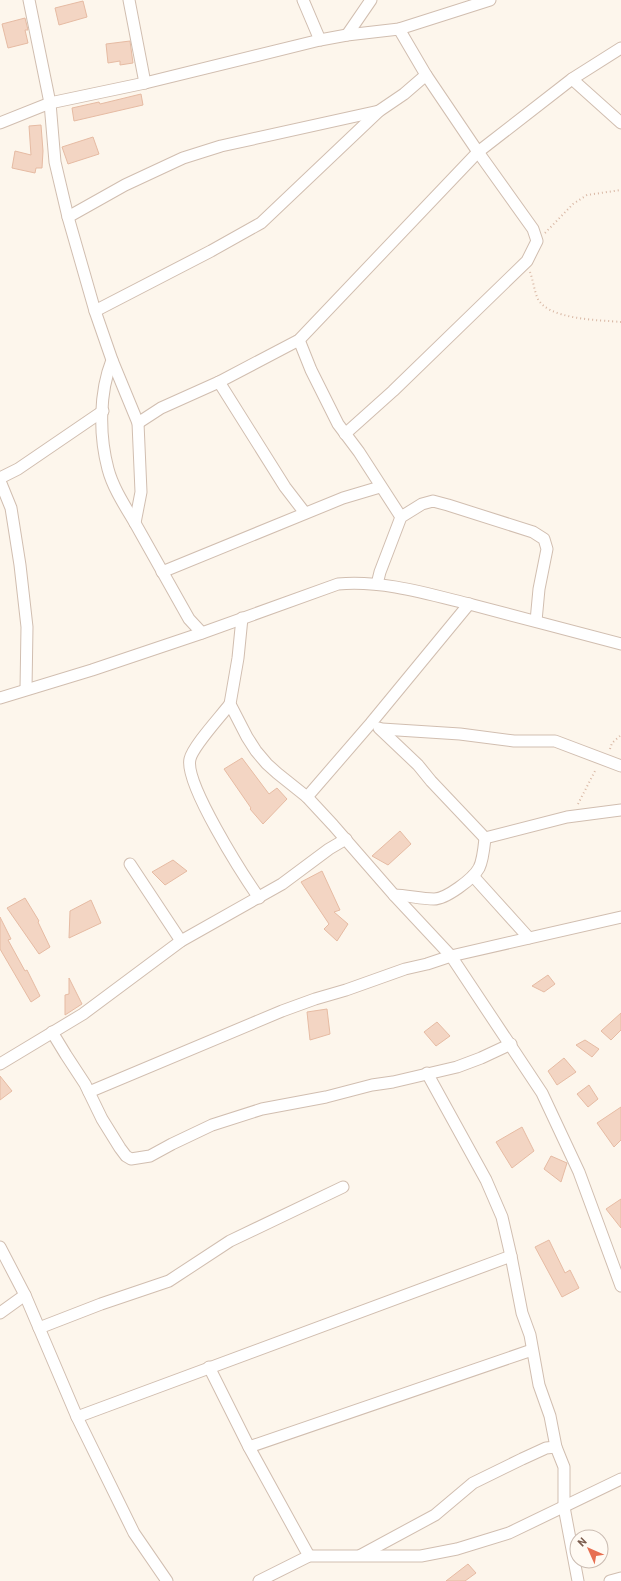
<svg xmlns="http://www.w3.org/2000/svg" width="621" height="1581" viewBox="0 0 621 1581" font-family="Barlow,sans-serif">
	<rect width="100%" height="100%" fill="#fdf6ec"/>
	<g fill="#f3d5c3" stroke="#e6bba3">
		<polygon points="83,1 87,17 59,25 55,8"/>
		<polygon points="25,18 28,30 25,30 28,43 8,48 2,24"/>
		<polygon points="130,41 133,63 120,65 120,61 108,63 106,44"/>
		<polygon points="141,94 143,105 74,121 72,108 99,102 100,104"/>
		<polygon points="41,125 43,151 42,168 36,168 35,173 12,168 15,151 31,155 29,126"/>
		<polygon points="93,137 99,154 68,164 62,147"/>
		<polygon points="242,758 269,794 277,788 287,799 263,824 250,809 251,808 224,769"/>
		<polygon points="400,831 411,844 388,865 372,856"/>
		<polygon points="173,860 187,871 165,885 152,872"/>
		<polygon points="322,871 340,910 334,912 348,924 337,941 324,929 329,924 301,882"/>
		<polygon points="25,898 39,921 38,922 50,947 39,954 7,908"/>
		<polygon points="91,900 101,923 69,938 70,911"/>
		<polygon points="0,917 11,939 8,940 25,971 27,970 40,996 31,1002 0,949"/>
		<polygon points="548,975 555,984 544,992 532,986"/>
		<polygon points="69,978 82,1004 65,1015 65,995 69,994"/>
		<polygon points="327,1009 330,1034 310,1040 307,1012"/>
		<polygon points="621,1013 621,1030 611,1040 601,1031"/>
		<polygon points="437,1022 450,1036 436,1046 424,1032"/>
		<polygon points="585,1040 599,1049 592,1057 576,1045"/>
		<polygon points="564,1058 576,1072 557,1085 548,1071"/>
		<polygon points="0,1076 12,1091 0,1100"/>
		<polygon points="589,1085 598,1099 588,1107 577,1094"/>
		<polygon points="621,1107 621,1140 614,1147 597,1123"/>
		<polygon points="522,1127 534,1151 512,1168 496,1142"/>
		<polygon points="551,1156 567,1163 561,1182 544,1169"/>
		<polygon points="621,1199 621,1228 606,1209"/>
		<polygon points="549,1240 565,1273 570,1270 579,1288 562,1297 535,1247"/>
		<polygon points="468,1564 476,1573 465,1581 446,1581"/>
	</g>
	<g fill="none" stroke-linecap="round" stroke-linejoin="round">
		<defs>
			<g id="street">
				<path d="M29,0L50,103L55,162L68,217L95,311L112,360C99,393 99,435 108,469C113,488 125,506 135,523C153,555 171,587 189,619L202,633"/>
				<polyline points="129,0 145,83"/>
				<polyline points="303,0 320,40"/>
				<polyline points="347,35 371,0"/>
				<polyline points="572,79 621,123"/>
				<polyline points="0,123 50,103 145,83 320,40 347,35 399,29 490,0"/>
				<polyline points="68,217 125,185 183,158 221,146 379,111"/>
				<polyline points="95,311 211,251 261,223 379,111 404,94 426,75 399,29"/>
				<polyline points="299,340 311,370 338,424 359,452 401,517"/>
				<polyline points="112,360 138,423 141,492 135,523"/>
				<polyline points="219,382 285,487 305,513"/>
				<polyline points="138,423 161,408 219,382 299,340 478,152 572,79 621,48"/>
				<polyline points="345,434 393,391 527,261 537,241 533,229 478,152 426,75"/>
				<polyline points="0,478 18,469 103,411"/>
				<polyline points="0,481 11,508 20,565 27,627 26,689"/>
				<polyline points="162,572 343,498 380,487"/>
				<polyline points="377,584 380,572 401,517 422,504 433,501 448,505 533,532 544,539 547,549 539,589 536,621"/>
				<polyline points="242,618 238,658 230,704 247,737 256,751 267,764 277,773 307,797 333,825 394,895 451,956 542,1093 579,1172 621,1286"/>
				<path d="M0,698L92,670L202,633L338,584C384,580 428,594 473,605C522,618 572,631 621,644"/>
				<path d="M230,704C221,716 193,746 190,759C184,783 243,875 259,898"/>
				<polyline points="379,728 418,765 431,781 485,838"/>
				<polyline points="382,729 460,734 514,741 555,741 621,766"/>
				<polyline points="307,797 371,723 469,604"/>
				<polyline points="485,838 567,817 621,810"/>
				<polyline points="130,864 181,941"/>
				<polyline points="473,876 529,938"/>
				<path d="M394,895C407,895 420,899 434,899C446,899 473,879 479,868C483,860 484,848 485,838"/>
				<polyline points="52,1032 66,1055 85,1084 102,1119 120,1148 126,1156 131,1159 150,1156 172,1144 212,1125 262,1109 326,1097 372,1085 393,1082 457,1067 481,1058 511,1044"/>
				<polyline points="0,1064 83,1014 181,941 282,884 329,849 346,839"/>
				<polyline points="427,1073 486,1180 502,1217 511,1256 522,1313 530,1335 539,1385 550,1416 556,1447 564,1467 564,1507 578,1581"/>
				<polyline points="89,1092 282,1011 315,999 346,990 405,969 427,964 451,956 621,917"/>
				<polyline points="0,1247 25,1295 77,1417 134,1533 167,1581"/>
				<polyline points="0,1313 25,1295"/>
				<polyline points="39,1328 101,1304 169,1281 230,1241 343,1187"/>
				<polyline points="209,1367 249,1447 309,1556"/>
				<polyline points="77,1417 511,1256"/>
				<polyline points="249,1447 532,1350"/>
				<polyline points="361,1555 435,1515 473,1483 522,1459 546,1448 556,1447"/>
				<polyline points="259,1581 309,1556 421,1556 457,1549 509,1533 621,1479"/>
				<polyline points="610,1581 621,1578"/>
			</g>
		</defs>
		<use href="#street" stroke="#d1beb0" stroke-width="13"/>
		<g stroke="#d9b8a5" stroke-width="2" stroke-dasharray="1 3" stroke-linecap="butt">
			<polyline points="545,233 573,204 587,195 621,190"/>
			<path d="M530,272C533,280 534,289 537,297C546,320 600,320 621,322"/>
			<polyline points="610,749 612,743 621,735"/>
			<polyline points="578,804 596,769"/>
		</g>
		<use href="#street" stroke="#fff" stroke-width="11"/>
	</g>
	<g transform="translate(589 1549) rotate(315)"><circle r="19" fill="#fffaf3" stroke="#cabbb1"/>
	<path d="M0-3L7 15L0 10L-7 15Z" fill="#e76f51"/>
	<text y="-6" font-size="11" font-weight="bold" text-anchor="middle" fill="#7a5c4d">N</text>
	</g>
</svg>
